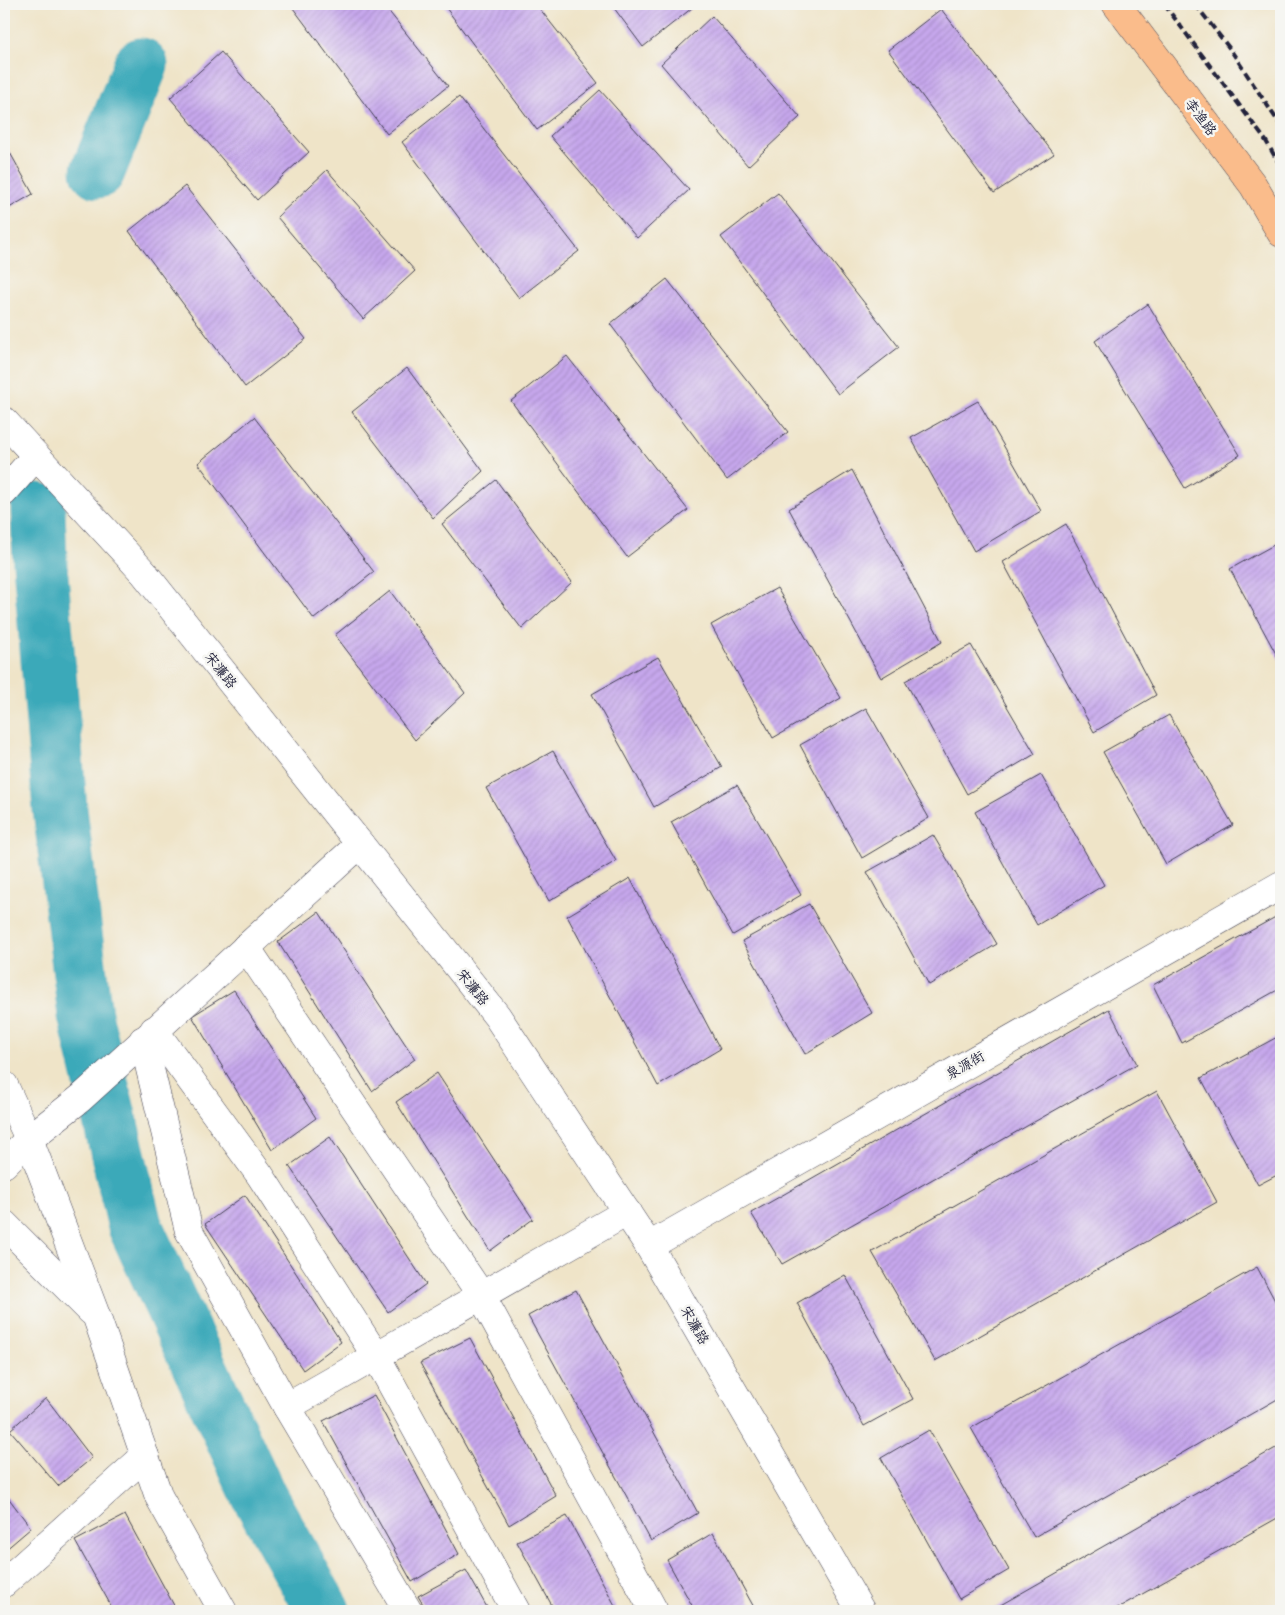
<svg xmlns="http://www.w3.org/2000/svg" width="1285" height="1615" viewBox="0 0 1285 1615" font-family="Mali,'LXGW WenKai TC',sans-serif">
	<defs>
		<pattern id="building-hatch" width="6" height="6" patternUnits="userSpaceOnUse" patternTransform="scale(1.25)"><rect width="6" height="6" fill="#c6a7ec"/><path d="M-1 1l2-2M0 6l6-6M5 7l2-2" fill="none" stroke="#aa8fcb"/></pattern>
	</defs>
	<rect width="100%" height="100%" fill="#f6f6f2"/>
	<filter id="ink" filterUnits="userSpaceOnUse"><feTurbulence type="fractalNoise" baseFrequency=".02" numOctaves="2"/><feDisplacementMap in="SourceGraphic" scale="10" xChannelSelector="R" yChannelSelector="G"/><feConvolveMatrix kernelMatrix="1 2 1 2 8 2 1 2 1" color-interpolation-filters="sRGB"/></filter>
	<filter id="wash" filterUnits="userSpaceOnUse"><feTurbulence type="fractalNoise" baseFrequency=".0096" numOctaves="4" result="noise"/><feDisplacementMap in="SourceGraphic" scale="20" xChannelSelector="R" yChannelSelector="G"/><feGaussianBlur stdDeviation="1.12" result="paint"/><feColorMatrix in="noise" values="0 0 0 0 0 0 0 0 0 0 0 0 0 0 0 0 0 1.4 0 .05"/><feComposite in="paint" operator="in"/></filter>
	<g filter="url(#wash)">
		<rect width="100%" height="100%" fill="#efe4c8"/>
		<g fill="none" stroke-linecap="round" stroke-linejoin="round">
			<g stroke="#3ba9b9" stroke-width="55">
				<polyline points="98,171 141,65"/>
				<polyline points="38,510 40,562 60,809 85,1015 135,1226 260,1498 323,1611"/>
			</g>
		</g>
		<g id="blocks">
			<g fill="url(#building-hatch)">
				<polygon points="290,4 383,4 448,86 387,134"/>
				<polygon points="443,4 536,4 598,83 537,130"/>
				<polygon points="611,4 697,4 643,47"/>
				<polygon points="941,9 1054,154 994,193 888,50"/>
				<polygon points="712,16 800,117 748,166 661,64"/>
				<polygon points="221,52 309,152 257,200 170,98"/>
				<polygon points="600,90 689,190 637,238 550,136"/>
				<polygon points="459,97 579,251 519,298 402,142"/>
				<polygon points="4,142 33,194 4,211"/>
				<polygon points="327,170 415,271 363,319 277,217"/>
				<polygon points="185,186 306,339 245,387 129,231"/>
				<polygon points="778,193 899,347 838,394 721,237"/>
				<polygon points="667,279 788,432 727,480 610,324"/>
				<polygon points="1148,304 1240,455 1185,488 1095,341"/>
				<polygon points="567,356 688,510 627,557 511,401"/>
				<polygon points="407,368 483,471 433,518 352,412"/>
				<polygon points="978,401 1041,511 974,551 911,438"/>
				<polygon points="254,417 374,572 314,619 198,463"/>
				<polygon points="852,470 942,642 881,678 789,509"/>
				<polygon points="496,480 572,582 522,629 442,524"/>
				<polygon points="1066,524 1156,695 1094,732 1003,562"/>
				<polygon points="1281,541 1281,663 1230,569"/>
				<polygon points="777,588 841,698 773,738 711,625"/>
				<polygon points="390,591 465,693 415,740 335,635"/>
				<polygon points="971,645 1035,754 967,794 905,681"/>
				<polygon points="658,657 722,767 654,807 592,694"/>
				<polygon points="866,708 929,818 862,858 800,745"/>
				<polygon points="1169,715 1233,825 1166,864 1103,752"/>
				<polygon points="553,751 616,861 549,901 486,788"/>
				<polygon points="1041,775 1104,885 1037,925 975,812"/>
				<polygon points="737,785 801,895 733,935 671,822"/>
				<polygon points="933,835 997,944 929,985 867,872"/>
				<polygon points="630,878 720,1049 658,1086 567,916"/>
				<polygon points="809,904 872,1013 805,1054 742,941"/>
				<polygon points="319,912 415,1059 372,1091 278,942"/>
				<polygon points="1281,914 1281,988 1182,1043 1153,985"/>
				<polygon points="234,990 316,1118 272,1150 192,1016"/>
				<polygon points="1109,1009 1137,1064 782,1264 751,1213"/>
				<polygon points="1281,1035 1281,1173 1258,1185 1201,1078"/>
				<polygon points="437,1073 533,1219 490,1251 396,1102"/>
				<polygon points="1157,1091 1217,1202 935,1361 872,1252"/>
				<polygon points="330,1137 426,1284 388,1312 289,1166"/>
				<polygon points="245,1195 341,1342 303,1370 205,1224"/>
				<polygon points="1257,1267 1281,1312 1281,1397 1034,1537 971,1428"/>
				<polygon points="845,1275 913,1399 864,1426 797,1303"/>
				<polygon points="576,1290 698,1513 651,1541 528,1316"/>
				<polygon points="470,1338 556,1496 509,1525 420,1363"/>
				<polygon points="374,1395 459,1554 412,1582 323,1421"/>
				<polygon points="46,1398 92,1458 58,1486 10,1430"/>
				<polygon points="929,1430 1009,1570 959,1599 881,1458"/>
				<polygon points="1281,1445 1281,1516 1112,1611 990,1611"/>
				<polygon points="4,1492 31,1528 4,1551"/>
				<polygon points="125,1515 177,1611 114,1611 75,1541"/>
				<polygon points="567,1516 618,1611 555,1611 517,1542"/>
				<polygon points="713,1533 756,1611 695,1611 667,1560"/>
				<polygon points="466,1570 489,1611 427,1611 418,1596"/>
			</g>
		</g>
	</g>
	<g filter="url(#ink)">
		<use href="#blocks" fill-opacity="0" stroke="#413f50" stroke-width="1"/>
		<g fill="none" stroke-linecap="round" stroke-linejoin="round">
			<defs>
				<g id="minor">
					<polyline points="4,421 144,573 497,1016 649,1246 861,1611"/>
					<polyline points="4,492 36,456"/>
					<polyline points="246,947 481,1295 654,1611"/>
					<polyline points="154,1030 260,1175 376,1356 516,1611"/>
					<polyline points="143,1040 189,1231 287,1407 408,1611"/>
					<polyline points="4,1085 29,1139 97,1318 159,1497 223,1611"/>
					<polyline points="4,1164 29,1139 81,1098 360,844"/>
					<polyline points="4,1224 91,1311"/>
					<polyline points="649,1246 1281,885"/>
					<polyline points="287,1407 627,1212"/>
					<polyline points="4,1583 145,1456"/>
				</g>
				<polyline id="major" points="1116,4 1253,185 1281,233"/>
			</defs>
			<use href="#minor" stroke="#413f50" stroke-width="29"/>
			<use href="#major" stroke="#413f50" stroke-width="29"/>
			<use href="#minor" stroke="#fff" stroke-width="28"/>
			<use href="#major" stroke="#fabc8b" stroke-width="28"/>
			<g stroke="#22223b" stroke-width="4" stroke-dasharray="8 4" stroke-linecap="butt">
				<polyline points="1164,4 1266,141 1281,167"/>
				<polyline points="1195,4 1230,49 1281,126"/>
			</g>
		</g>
	</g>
	<g text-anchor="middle" stroke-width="5" stroke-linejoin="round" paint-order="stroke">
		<g font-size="14" fill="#22223b" stroke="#f6f6f2">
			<text transform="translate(1201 117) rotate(53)" y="5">李渔路</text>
			<text transform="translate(221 670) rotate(51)" y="5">宋濂路</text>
			<text transform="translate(473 987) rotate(51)" y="5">宋濂路</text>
			<text transform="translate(965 1065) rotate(-30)" y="5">泉源街</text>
			<text transform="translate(695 1325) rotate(60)" y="5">宋濂路</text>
		</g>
	</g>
	<rect width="1285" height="1615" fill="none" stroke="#f6f6f2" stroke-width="20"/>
</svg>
